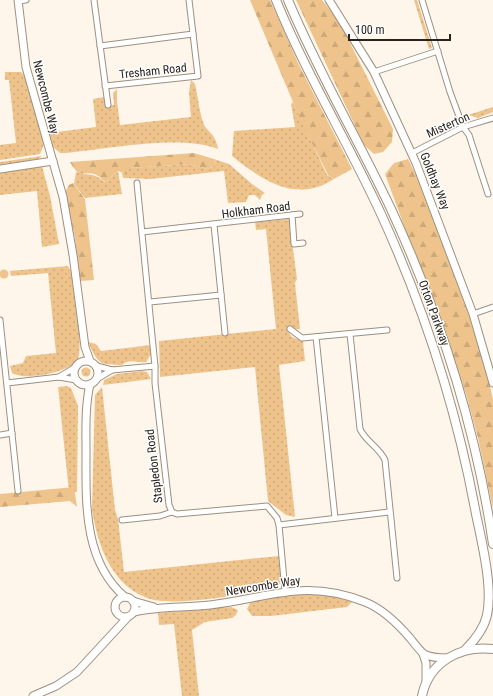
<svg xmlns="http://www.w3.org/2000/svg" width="493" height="696" viewBox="0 0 493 696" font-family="'Roboto Condensed',sans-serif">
	<defs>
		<pattern id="grass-dots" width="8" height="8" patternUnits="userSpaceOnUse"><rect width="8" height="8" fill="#efc48c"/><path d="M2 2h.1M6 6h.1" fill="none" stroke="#cda878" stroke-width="1.8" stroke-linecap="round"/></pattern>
		<pattern id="forest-firs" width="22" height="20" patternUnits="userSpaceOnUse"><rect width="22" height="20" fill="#efc48c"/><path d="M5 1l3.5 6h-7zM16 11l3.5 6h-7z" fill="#cda878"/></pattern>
	</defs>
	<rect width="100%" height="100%" fill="#fef6eb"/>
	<g fill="url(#grass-dots)">
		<polygon points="414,0 417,0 432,48 429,49"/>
		<polygon points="5,72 21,72 25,76 44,144 40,154 0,160 0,145 16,143 9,80 5,80"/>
		<path d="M191,80L195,84C198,97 199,110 203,122C206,132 216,133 218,149C180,134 108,149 65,153H60L53,147L49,133L96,127L93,99L104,97L106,106L114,105L113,93L117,89V101L120,125L191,117L189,92Z"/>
		<path d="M293,102L327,175L334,179C296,204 262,180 232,156L234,131L295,127L291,104Z"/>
		<polygon points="493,107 493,112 478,118 468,115"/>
		<polygon points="42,156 38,159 0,165 0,162"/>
		<polygon points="214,159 229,164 252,184 265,193 262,195 260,200 255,195 249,195 246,202 228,203 224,171 150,179 123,178 122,173 126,173 129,168 189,164 208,169 215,165"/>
		<polygon points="42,166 50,196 59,244 42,247 37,191 0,195 0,173"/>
		<path d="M118,171L122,194L85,198L74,184L76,172C90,177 91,171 105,182Z"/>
		<polygon points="289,219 297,279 295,283 300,329 287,330 292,337 303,341 305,361 279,365 295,517 286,515 268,501 255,367 160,377 159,341 276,329 266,229 256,230 255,222"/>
		<path d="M68,266C69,269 72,272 72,274C76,285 83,351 78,359C71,369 53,373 42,375C31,376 22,378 12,373L10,366L23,363L26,356L56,353L48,273L11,276L10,271Z"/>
		<path d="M88,342L96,344L101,351L151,345V354L146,362C137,363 129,358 122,365C98,365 98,363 88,342Z"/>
		<circle cx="86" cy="372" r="4.5"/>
		<polygon points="142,371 147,372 151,379 103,385 104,380 117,374"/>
		<polygon points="67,386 71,388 78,406 77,492 69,492 58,387"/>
		<path d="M102,387L115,510L118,519L124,572L279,556C280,567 286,582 275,589C246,593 173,608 147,598C111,584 98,546 92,510L95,395Z"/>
		<polygon points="311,594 329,595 352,602 347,607 271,616 252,616 247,609 251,601 287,595"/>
		<polygon points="231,607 238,610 236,615 232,618 205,622 192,630 199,696 182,696 174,624 159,625 158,613"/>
	</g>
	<g fill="url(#forest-firs)">
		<polygon points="250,0 270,0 299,65 352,169 334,179 328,175 301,121"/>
		<polygon points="296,0 322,0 340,23 393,129 392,142 383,152 374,154 364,145"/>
		<path d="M194,153L214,159L215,165L208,169L189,164L130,168L126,174L118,171L105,182C102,179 98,175 94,174C79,171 81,180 70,162Z"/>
		<polygon points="408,159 440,223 473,314 493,399 493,509 478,438 466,394 385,174 394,163"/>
		<polygon points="73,183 85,199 94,280 80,281 75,238 65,192 69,185"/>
		<circle cx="4" cy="274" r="4.5"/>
		<polygon points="74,487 77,507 70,501 0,507 0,494"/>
	</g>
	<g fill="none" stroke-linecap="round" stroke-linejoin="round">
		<defs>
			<g id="street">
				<polyline points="94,0 108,105"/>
				<polyline points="422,0 450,92 463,127 469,135 488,194"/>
				<polyline points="18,1 26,0"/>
				<polyline points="100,46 193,34"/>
				<polyline points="374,72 438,51"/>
				<polyline points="105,86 198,76 189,0"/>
				<polyline points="412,153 463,127 493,118"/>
				<polyline points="137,183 155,366"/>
				<polyline points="292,215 294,244 303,243"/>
				<polyline points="214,225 225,333"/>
				<polyline points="142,232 300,214"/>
				<polyline points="150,302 221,295"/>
				<polyline points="473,314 493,307"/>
				<polyline points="0,320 18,491"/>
				<polyline points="290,329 302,338 387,330"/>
				<path d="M350,334L360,429C366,442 379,447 385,460L397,578"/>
				<polyline points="316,337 335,518"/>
				<polyline points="97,366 112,370 155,366 155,383 169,505 172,512 177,514 267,506 277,518 279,525 285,591"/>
				<polyline points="59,377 74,368"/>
				<polyline points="97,379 112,370"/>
				<polyline points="7,383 59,377 76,380"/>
				<polyline points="0,435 12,433"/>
				<polyline points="122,520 160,516 172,512"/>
				<polyline points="279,525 389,512"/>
			</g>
			<g id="secondary">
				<polyline points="18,0 26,67 63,197 73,255 85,347 90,361"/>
				<polyline points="329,0 374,72 416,163 473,314 493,383"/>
				<polyline points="0,169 53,161"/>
				<circle cx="86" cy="373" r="12"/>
				<path d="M90,384C85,407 86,429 86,451C86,502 83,561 125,597"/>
				<circle cx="125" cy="607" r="10"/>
				<polyline points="133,601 154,607"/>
				<path d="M134,612C160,606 184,608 210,605C269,598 305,578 365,602C383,609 398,624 410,638C414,643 419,650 424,654C431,658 440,658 448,658"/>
				<polyline points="423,654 426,663 426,683"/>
				<polyline points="33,696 56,686 77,672 127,618"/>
			</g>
			<g id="primary">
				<path d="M276,0C306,74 348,142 381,214C425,310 457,411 476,514C482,543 493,587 487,615C484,629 475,640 465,650"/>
				<path d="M288,0C318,72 358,139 391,209C440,315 476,428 493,544"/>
				<path d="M422,696C429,662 460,645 493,649"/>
			</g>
		</defs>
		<use href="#street" stroke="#9d9080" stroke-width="7"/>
		<use href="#secondary" stroke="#9d9080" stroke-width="9"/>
		<use href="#primary" stroke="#9d9080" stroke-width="10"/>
		<use href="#street" stroke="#fff" stroke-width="5"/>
		<use href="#secondary" stroke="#fff" stroke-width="7"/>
		<use href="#primary" stroke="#fff" stroke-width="8"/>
	</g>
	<g text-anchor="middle" stroke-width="3" stroke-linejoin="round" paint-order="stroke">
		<g font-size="12" fill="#28231d" stroke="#fff">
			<text transform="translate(153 71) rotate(-6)" y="4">Tresham Road</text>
			<text transform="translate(46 97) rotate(76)" y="4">Newcombe Way</text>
			<text transform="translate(448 125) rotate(-24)" y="4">Misterton</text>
			<text transform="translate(435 181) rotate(68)" y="4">Goldhay Way</text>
			<text transform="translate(256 210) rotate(-7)" y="4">Holkham Road</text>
			<text transform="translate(434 313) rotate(70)" y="4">Orton Parkway</text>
			<text transform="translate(154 466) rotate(-97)" y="4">Stapledon Road</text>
			<text transform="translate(263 586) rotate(-9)" y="4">Newcombe Way</text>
		</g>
	</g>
	<path d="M349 34v6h101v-6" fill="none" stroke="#28231d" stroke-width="2"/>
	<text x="355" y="34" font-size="12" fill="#28231d" stroke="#ffffff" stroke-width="3" paint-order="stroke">100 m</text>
</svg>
